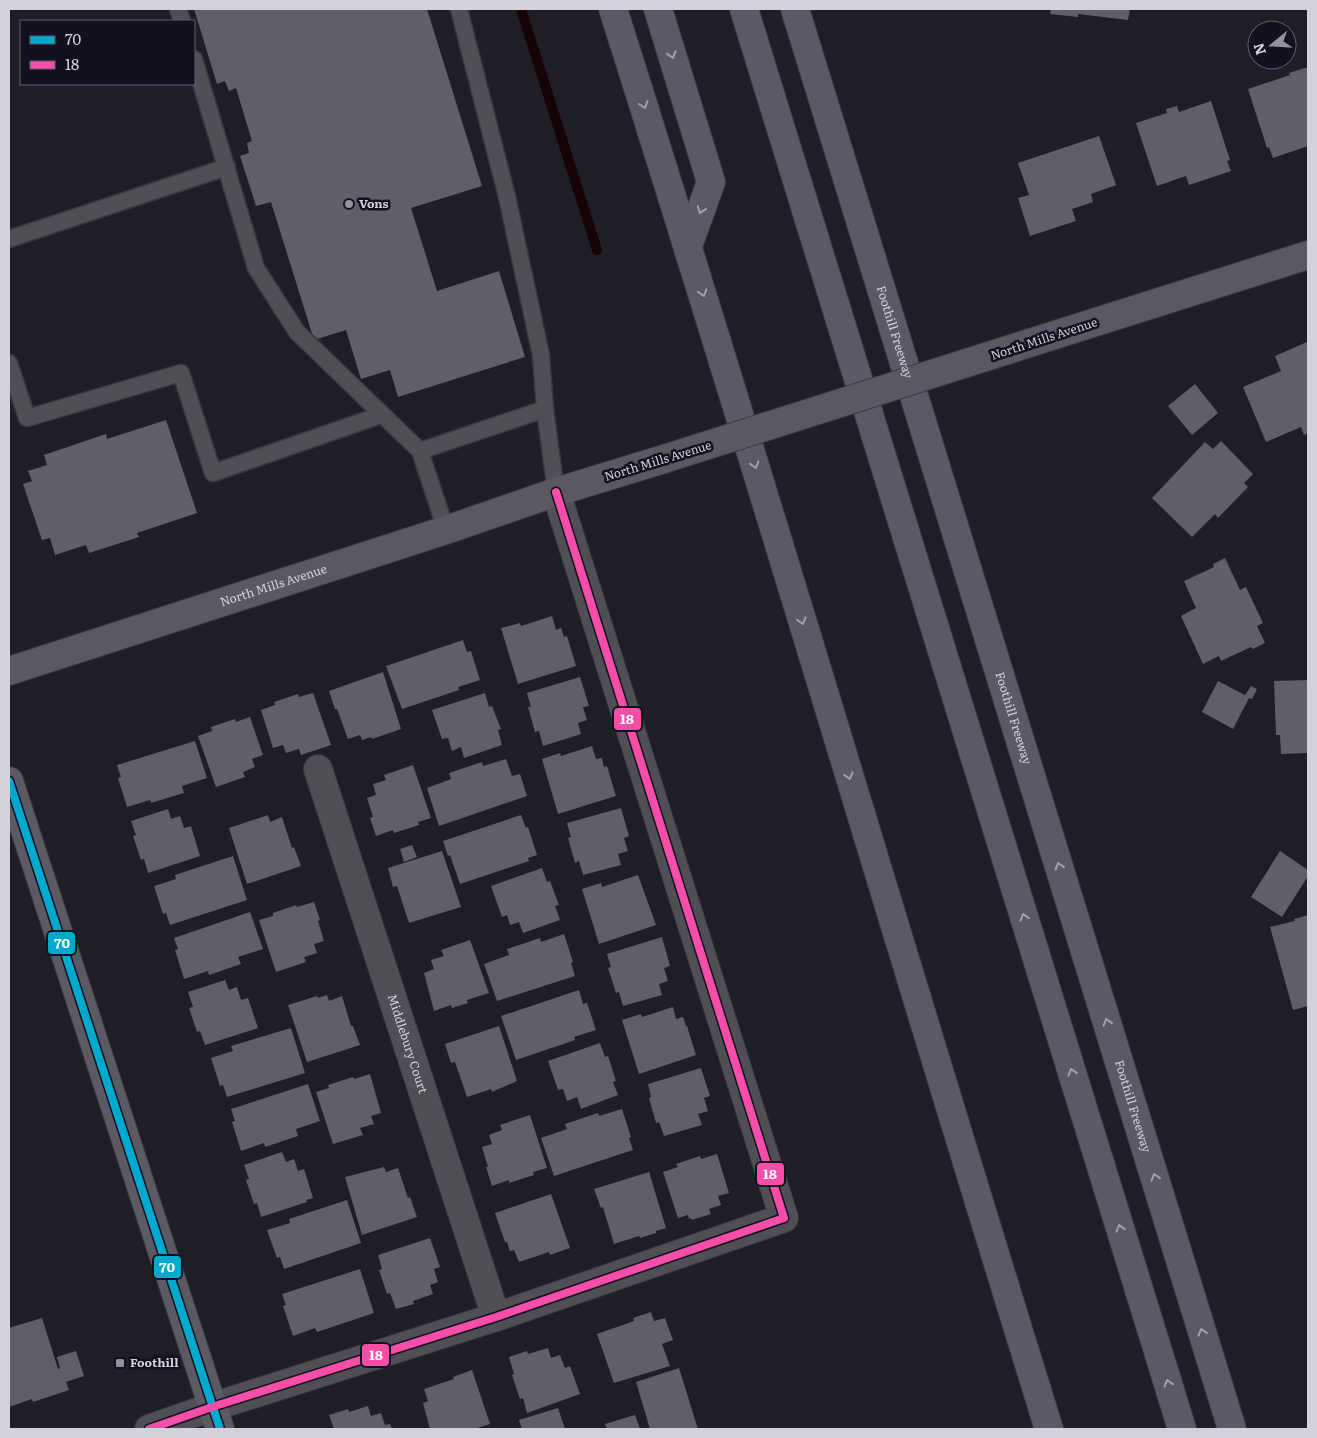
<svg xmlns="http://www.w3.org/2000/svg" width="1317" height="1438" viewBox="0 0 1317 1438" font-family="Literata,serif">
	<rect width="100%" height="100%" fill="#1e1e26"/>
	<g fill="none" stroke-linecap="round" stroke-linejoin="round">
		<polyline stroke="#160303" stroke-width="10" points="521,9 597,250"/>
	</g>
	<g fill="#5f5f67">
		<polygon points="194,9 427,9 482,186 411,208 437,291 499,271 525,357 398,397 390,370 361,379 346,330 314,340 271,202 256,206 240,156 249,153 247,143 252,141 236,88 229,91 225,81 217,84"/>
		<polygon points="1051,9 1130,9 1128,20 1078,14 1078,17 1050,14"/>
		<polygon points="1308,67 1308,146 1273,158 1269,147 1267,148 1248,89 1290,75 1289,73"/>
		<polygon points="1211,101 1230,160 1227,161 1231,171 1189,185 1186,176 1157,186 1136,123 1167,113 1166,109 1177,106 1179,112"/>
		<polygon points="1099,136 1116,185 1091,194 1093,202 1072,209 1076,221 1030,236 1018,198 1029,195 1018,163"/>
		<polygon points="1307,342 1308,433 1304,435 1301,427 1266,442 1243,387 1281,371 1275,356"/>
		<polygon points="1195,384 1218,413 1192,435 1168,406"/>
		<polygon points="166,420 197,513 137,533 139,537 89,553 86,545 55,555 50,538 42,540 23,484 32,481 28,471 47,465 44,455 106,434 107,439"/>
		<polygon points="1221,441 1253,474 1244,483 1248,487 1218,518 1215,514 1192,537 1152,498 1205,442 1213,449"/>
		<polygon points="1225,558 1240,590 1246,587 1263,623 1257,626 1265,643 1253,649 1251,647 1221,661 1219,656 1203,664 1181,616 1196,608 1184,581 1214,567 1213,564"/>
		<polygon points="552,616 556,630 561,628 564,637 567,636 576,666 518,684 501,628 520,623 521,626"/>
		<polygon points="463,640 467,652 471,651 480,680 458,687 459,690 402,709 386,666"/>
		<polygon points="383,672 401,729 372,739 371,737 362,740 360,735 348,739 337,709 335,709 329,691"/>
		<polygon points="580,677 589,706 583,707 587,720 578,723 581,734 543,746 539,731 535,732 528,707 531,707 527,693"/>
		<polygon points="1308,680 1308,753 1281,754 1280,735 1276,735 1274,681"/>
		<polygon points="1218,681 1245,695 1251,686 1257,689 1252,699 1249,698 1233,729 1202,712"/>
		<polygon points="313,693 331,745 301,755 299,749 286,753 283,745 273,748 261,710 275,705 274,702 298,694 299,697"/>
		<polygon points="485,693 489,707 492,706 501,729 498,730 502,745 464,758 461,747 452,751 448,738 442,739 432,710"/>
		<polygon points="250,717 263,755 252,759 255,767 243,772 245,777 216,787 198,736 212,731 211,727 235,719 236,722"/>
		<polygon points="195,741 207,778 182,786 184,793 151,803 150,800 127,807 118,778 121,777 117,765"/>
		<polygon points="592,746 596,759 602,758 604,767 607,766 616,796 558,814 542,759 560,753 561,756"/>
		<polygon points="506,759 512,776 520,774 527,796 439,826 427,788 451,779 449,773 482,762 483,766"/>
		<polygon points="413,765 431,818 418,822 419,825 394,833 393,830 376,836 370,818 373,817 367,798 376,795 373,784 386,780 384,775"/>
		<polygon points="621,808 629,836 624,838 628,851 618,854 621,865 583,875 579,861 575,863 568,838 571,837 567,823"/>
		<polygon points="168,809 171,819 180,816 184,828 191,826 200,856 148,873 144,859 141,860 133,836 136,835 131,821"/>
		<polygon points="268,815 270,822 282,817 292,848 294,847 301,866 247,884 229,828"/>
		<polygon points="521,815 526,828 528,827 537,855 528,858 529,861 460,884 450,855 448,856 443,841"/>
		<polygon points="412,845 417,857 404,862 400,849"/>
		<polygon points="442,851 461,907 409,923 397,886 393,887 388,868"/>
		<polygon points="1280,851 1308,870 1308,876 1282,917 1251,897"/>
		<polygon points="233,856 247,900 170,925 166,913 163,914 154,886 176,879 175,875"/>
		<polygon points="542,868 547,882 550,881 559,905 555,906 560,920 523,933 519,922 510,925 507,915 502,917 491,886"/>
		<polygon points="638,875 656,925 599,944 582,889 601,883 602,887"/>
		<polygon points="314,902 320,920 318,921 324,941 314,944 317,953 304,957 306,962 276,972 259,920 273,916 273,913 296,905 297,907"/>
		<polygon points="250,912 263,949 238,957 241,964 209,975 208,971 184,979 175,950 178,949 174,938"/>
		<polygon points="1308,915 1308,1006 1293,1010 1270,927 1295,921 1294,919"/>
		<polygon points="564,934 573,962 571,963 575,976 497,1001 484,964 509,955 507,949 540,938 541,942"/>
		<polygon points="662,937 670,966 664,968 668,981 659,984 662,995 623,1006 619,992 616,993 608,968 611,967 607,954"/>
		<polygon points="470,940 489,993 467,1000 468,1003 452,1008 451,1005 434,1011 424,973 434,969 431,960 444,956 441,950"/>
		<polygon points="225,980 229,990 237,987 241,1000 248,998 258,1028 205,1045 200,1031 197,1032 189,1008 193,1007 188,992"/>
		<polygon points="579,990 583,1004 587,1003 596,1030 574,1037 575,1040 516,1060 501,1016"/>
		<polygon points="327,995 329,1001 342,996 351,1026 353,1026 360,1045 307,1062 288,1005 317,996 318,998"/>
		<polygon points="673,1007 676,1019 683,1017 686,1026 687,1026 696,1055 639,1074 622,1020 641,1014 642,1017"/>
		<polygon points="499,1026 517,1081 492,1092 491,1089 467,1097 455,1062 451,1063 445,1044"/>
		<polygon points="291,1028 305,1073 227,1097 223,1085 220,1086 211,1058 233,1051 231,1046"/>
		<polygon points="600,1043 605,1057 608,1056 616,1081 613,1082 618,1095 581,1109 577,1097 567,1101 563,1089 558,1090 548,1061"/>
		<polygon points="701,1068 710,1096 704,1098 708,1111 698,1114 702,1125 664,1136 659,1122 656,1123 649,1098 651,1097 648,1084"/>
		<polygon points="370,1074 381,1113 371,1116 374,1124 360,1128 363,1135 333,1144 316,1092 329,1088 328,1085 353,1077 354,1079"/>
		<polygon points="308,1084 320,1121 296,1129 298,1136 265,1147 264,1143 241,1151 232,1122 235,1121 231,1109"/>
		<polygon points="622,1109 631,1137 629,1138 633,1150 554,1176 541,1138 567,1129 565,1124 598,1113 599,1116"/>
		<polygon points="530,1115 547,1168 533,1172 534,1175 509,1183 509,1180 492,1186 486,1167 488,1167 482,1147 492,1144 489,1135 502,1130 500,1125"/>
		<polygon points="282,1152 286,1162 294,1159 298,1171 304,1169 313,1198 306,1200 307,1202 261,1217 257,1203 254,1204 246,1180 249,1179 244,1165"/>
		<polygon points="717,1154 729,1193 718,1196 721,1205 709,1209 711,1214 692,1220 691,1218 689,1219 688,1215 678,1218 663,1172 678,1167 676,1164 700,1156 701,1159"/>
		<polygon points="384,1167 386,1172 398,1168 408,1198 410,1197 417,1217 362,1235 345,1177"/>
		<polygon points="649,1172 666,1228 656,1231 656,1233 640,1238 639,1236 614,1244 603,1207 601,1208 594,1189"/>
		<polygon points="551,1194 570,1248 550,1255 549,1252 519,1262 514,1250 510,1251 507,1242 505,1242 495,1213"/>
		<polygon points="347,1200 361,1243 284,1269 280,1257 277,1258 267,1230 290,1223 289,1219"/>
		<polygon points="430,1238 440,1267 434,1269 438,1282 430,1285 433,1294 413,1301 414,1304 396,1309 390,1293 387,1294 379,1270 382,1269 378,1255"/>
		<polygon points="360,1269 374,1313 317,1332 315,1328 293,1336 283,1306 286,1305 282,1294"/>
		<polygon points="651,1312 654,1321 665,1318 673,1340 662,1344 670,1366 614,1383 597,1334 634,1321 633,1318"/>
		<polygon points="42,1318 58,1369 60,1368 57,1357 76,1351 84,1376 66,1382 69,1390 33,1402 32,1399 9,1407 9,1328"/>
		<polygon points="548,1348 551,1358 560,1355 565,1368 570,1366 580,1394 527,1413 523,1398 520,1399 512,1375 514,1374 509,1357 527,1351 528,1354"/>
		<polygon points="679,1368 698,1429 650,1429 636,1382"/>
		<polygon points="472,1370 490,1424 474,1429 430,1429 423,1403 428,1401 424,1389 454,1379 453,1377"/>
		<polygon points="368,1406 371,1416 381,1413 385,1425 390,1424 392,1429 334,1429 329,1415 348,1409 349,1412"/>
		<polygon points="558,1408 565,1429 522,1429 519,1420"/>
		<polygon points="635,1415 640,1429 607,1429 605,1424"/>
	</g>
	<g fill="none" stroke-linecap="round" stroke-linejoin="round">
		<defs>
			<g id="lane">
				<polyline points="178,9 182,21"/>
				<polyline points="459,9 507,197 541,355 545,409 556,492"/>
				<polyline points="194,59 256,268 297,332 420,451 446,530"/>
				<polyline points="9,239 227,167"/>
				<polyline points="9,363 27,418 181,373 213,473 381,415"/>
				<polyline points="420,451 545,409"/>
			</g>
			<g id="street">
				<path id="s1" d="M318,769L496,1317"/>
				<polyline points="149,1429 212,1407 496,1317 784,1218 556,492"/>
			</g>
			<g id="secondary">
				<polyline points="1039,340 1308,255"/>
				<path id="s2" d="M9,671L446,530L556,492L667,458"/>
			</g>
			<polyline id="primary" points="9,781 220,1429"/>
			<g id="highway">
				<path d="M613,9C763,481 902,956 1049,1429"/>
				<polyline points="658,9 711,182 688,246"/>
				<polyline points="744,9 1182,1429"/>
				<path id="s3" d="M795,9L1232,1429"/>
			</g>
		</defs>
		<use href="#lane" stroke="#393840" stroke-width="19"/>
		<use href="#street" stroke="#393840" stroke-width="30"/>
		<use href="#secondary" stroke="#393840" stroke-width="30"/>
		<use href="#primary" stroke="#393840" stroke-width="30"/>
		<use href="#highway" stroke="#393840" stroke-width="30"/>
		<use href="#lane" stroke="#4f4f55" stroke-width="16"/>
		<use href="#street" stroke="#4f4f55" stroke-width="28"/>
		<use href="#secondary" stroke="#5a5962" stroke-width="28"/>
		<use href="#primary" stroke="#5a5a64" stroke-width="28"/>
		<use href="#highway" stroke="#5a5a67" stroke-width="28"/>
		<defs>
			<polyline id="secondary-bridge" points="667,458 1039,340"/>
		</defs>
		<use href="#secondary-bridge" stroke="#393840" stroke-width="30" stroke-linecap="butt"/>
		<use href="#secondary-bridge" stroke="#5a5962" stroke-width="28"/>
		<defs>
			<polyline id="bus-1" points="9,781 220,1429"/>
			<polyline id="bus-2" points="149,1429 212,1407 496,1317 784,1218 556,492"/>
		</defs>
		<use href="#bus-1" stroke="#121120" stroke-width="11"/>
		<use href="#bus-2" stroke="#121120" stroke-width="11"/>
		<use href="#bus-1" stroke="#00a9ce" stroke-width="8"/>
		<use href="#bus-2" stroke="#f54da8" stroke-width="8"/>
	</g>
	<defs><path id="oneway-chevron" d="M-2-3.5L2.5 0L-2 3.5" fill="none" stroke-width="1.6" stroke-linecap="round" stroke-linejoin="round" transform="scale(1.25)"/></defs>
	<g stroke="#a2a2ae">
		<use href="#oneway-chevron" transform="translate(672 55) rotate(73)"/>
		<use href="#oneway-chevron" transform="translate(644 105) rotate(72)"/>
		<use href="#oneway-chevron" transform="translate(701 210) rotate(109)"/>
		<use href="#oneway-chevron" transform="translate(703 293) rotate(73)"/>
		<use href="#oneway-chevron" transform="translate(755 465) rotate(73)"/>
		<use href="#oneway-chevron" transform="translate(802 621) rotate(73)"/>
		<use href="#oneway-chevron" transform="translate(849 776) rotate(73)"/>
		<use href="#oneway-chevron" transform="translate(1059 866) rotate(-107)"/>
		<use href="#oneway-chevron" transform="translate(1024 917) rotate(-107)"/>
		<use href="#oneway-chevron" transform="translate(1107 1022) rotate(-107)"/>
		<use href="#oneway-chevron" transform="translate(1072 1072) rotate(-107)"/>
		<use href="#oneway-chevron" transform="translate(1155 1177) rotate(-107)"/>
		<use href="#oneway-chevron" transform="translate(1120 1228) rotate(-107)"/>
		<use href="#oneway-chevron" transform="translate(1202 1332) rotate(-107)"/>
		<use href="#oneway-chevron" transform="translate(1168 1383) rotate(-107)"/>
	</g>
	<g fill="#93939d" stroke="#121120" stroke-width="2">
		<circle cx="349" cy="204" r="5"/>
		<rect x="115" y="1358" width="10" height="10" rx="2.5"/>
	</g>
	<g text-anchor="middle" stroke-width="5" stroke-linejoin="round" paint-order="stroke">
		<g font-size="12" font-weight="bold" fill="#d2d2dd" stroke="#121120" text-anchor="start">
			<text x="359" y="208">Vons</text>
			<text x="130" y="1367">Foothill</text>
		</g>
		<g font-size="12" fill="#d2d2dd" stroke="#121120">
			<text dy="4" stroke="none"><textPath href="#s3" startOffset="338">Foothill Freeway</textPath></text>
			<text transform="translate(1044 339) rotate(-18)" y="4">North Mills Avenue</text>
			<text transform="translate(658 461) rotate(-17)" y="4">North Mills Avenue</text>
			<text dy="4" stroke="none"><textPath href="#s2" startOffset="278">North Mills Avenue</textPath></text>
			<text dy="4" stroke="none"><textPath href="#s3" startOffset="742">Foothill Freeway</textPath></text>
			<text dy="4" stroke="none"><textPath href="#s1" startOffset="289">Middlebury Court</textPath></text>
			<text dy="4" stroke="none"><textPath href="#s3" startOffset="1148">Foothill Freeway</textPath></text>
		</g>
	</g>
	<g stroke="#121120" stroke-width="2">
		<rect x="613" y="707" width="29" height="24" rx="5" fill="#f54da8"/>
		<rect x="47" y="931" width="29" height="24" rx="5" fill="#00a9ce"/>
		<rect x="756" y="1162" width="29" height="24" rx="5" fill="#f54da8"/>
		<rect x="153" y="1255" width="29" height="24" rx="5" fill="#00a9ce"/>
		<rect x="361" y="1343" width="29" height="24" rx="5" fill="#f54da8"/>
	</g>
	<g font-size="14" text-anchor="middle" font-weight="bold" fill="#fff">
		<text x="627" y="724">18</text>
		<text x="62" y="948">70</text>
		<text x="770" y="1179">18</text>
		<text x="167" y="1272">70</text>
		<text x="376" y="1360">18</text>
	</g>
	<rect width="1317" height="1438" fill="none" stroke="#d2d2dd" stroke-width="20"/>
	<rect x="20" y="20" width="175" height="65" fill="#121120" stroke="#5f5e6c"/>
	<rect x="30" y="36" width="25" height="8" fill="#00a9ce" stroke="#5f5e6c"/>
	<text x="65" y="45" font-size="15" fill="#d2d2dd">70</text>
	<rect x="30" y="61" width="25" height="8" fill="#f54da8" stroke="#5f5e6c"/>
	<text x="65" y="70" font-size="15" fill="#d2d2dd">18</text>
	<g transform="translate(1272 45) rotate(252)"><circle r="24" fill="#121120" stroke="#5f5e6c"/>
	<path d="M0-4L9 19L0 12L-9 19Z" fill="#93939d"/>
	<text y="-8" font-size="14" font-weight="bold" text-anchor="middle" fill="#d2d2dd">N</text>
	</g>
</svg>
